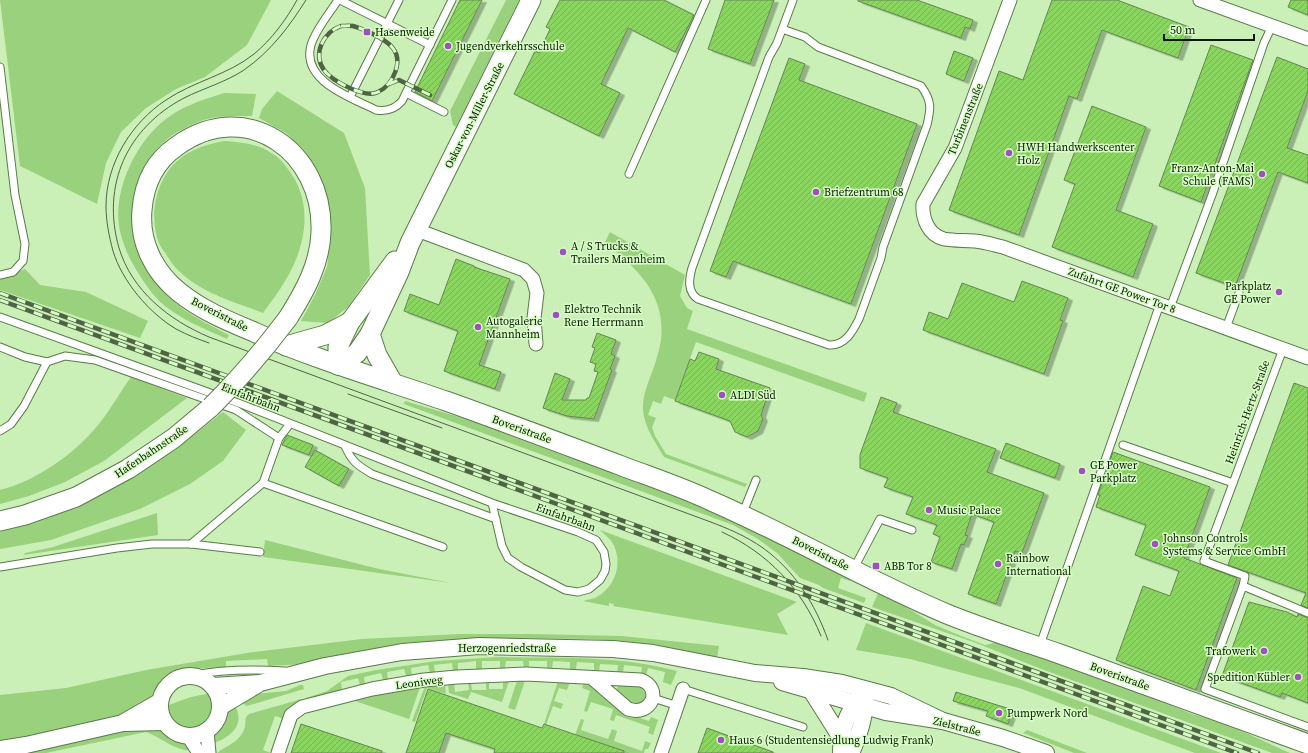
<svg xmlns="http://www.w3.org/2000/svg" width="1308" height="753" viewBox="0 0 1308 753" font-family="'Source Serif 4',serif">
	<defs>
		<pattern id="building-hatch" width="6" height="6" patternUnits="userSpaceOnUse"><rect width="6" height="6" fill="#8ad55f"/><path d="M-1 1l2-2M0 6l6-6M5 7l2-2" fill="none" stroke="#76b651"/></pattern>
		<filter id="shadow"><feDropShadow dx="4.5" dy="2.5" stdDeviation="0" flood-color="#0004"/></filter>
	</defs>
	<rect width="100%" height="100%" fill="#caf0b8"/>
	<g fill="#9ad17d">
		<polygon points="0,0 271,0 247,45 205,77 176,89 146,108 121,132 106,163 97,204 20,166"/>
		<polygon points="506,0 519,0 456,127 453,125 450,111"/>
		<polygon points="277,91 344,133 365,188 370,275 348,307 328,323 301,321 315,295 327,267 331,235 329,205 319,174 305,151 286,133 259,118 262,109"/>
		<path d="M224,93L256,94L252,116C234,116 214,115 198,122C189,126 178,131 171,136C124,173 121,236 156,282C176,309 200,320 229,335L227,339C205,329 184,321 165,306C156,299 148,288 142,279C133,265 125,251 121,235C110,198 133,147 161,123C179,107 202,100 224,93Z"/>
		<path d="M224,141C241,142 259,144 273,154C279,157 284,164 288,169C310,197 308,233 294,264C286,282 274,298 263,313C232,301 197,292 174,266C171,263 170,259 167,256C165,252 161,248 159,243C148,215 156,176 182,157C195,148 208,144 224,141Z"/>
		<path d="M610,232L685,275L680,296L687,308L693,311L687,329L867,393L864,402L696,342L675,400L664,396L661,404L653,401L648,415L656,418L652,427L655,436L666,454L747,484L745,487L664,457C656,443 644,427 643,410C642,394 650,379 655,364C657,356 660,348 661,340C666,294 637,269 605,242Z"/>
		<polygon points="25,269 40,285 86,292 148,321 140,338 0,290 0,278"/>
		<path d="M131,377L187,398L104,461L65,482L29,496L0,504V490C37,481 79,451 102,420C112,407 121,391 131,377Z"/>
		<polygon points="405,401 486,425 703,505 851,578 850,581 841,578 838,588 866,598 864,603 823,588 819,585 800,578 777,553 758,539 733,525 404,404"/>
		<polygon points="223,412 246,430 223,461 190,484 140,509 51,540 0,549 0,532 35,523 79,505 129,479 176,449"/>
		<polygon points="157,513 158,535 24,555 25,553 53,547"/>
		<path d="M600,530L797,602L777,614L788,635L613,606L614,604L609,603V606L583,601C587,600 591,599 595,598C614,589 623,565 614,546C612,540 605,535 600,530Z"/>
		<polygon points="265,540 379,569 451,583 263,557"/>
		<polygon points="879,591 908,604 906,607 935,625 959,635 985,645 990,644 999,641 1037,654 1092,676 1129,688 1192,714 1224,723 1290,753 1272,753 1044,670 976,643 872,607"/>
		<polygon points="866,623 1221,753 1195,753 1019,688 910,659 856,650"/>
		<polygon points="459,634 532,634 622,636 719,646 717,659 658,645 624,641 590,639 470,638 406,643 354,652 304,664 268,666 267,659 226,661 226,667 182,669 171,673 161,683 152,698 128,713 59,731 0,743 0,695 66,688 146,670 253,652 362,639"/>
		<path d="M497,657C556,658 619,655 677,671L671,685L663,682L665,672L648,668L646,675H641L642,667L624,665L623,673L617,672L618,665L600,664L599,671H594V663L577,662L576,669H570V662L553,661L552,669L547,668V661H529V668H524L523,661H506L505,668H500V661H482V669H476V661L458,663V670L453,671L452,663L434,665L435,672L430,673L428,665L411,668L412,676H406L404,669L387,672L388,679L383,680L381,673L364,677L365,684L360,685L358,678L341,682L342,691L306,701V698L327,691L348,676L376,670L436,661Z"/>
		<polygon points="486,681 489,681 489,689 503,689 503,681 509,681 502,702 471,692 468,699 449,693 448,684 454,683 455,692 469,690 468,682 471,682 472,690 486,690"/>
		<polygon points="517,681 525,681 515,710 508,708"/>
		<polygon points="558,681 570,682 567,690 559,688 554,701 563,704 561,709 553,706 546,725 544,724"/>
		<polygon points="584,683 588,683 632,715 649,721 651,717 658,720 653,735 648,733 650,727 616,715 614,721 610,720 613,709 591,702 587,712 584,711 590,691 582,688"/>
		<polygon points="445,684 446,694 427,688 415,722 412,721 425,686"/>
		<polygon points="300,685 303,685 304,689 247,706 242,703 241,699 253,694 286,691"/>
		<polygon points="619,685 640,687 645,693 645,700 635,706 616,692 616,689"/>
		<polygon points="420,687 409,719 352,700"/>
		<path d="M211,693C231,727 167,746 166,706L191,697Z"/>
		<path d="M302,699L301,702L284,719L275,716L263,750L271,753H217C227,745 238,743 244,730C246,725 245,721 246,717L249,714Z"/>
		<path d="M234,704C247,725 230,738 211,744L214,734L222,723L227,712Z"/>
		<polygon points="581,719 584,720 581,730 608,739 612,729 617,731 614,741 642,751 645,741 651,743 648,749 645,749 644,753 628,753 575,735"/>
		<path d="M146,727C163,730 180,736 192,750C179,753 160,737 146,732L46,753H13Z"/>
		<polygon points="1027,730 1087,753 1074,753 1023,733"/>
	</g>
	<g fill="url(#building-hatch)" stroke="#648652" filter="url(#shadow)">
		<polygon points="460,0 482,0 432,101 415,92"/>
		<polygon points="560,0 664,0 694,15 675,52 628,28 601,84 620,93 599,136 514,94 535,51 539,53 550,29 546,27"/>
		<polygon points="725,0 774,0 750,64 708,49"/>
		<polygon points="858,0 917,0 973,20 970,29 965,27 961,38 858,1"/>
		<polygon points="1052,0 1117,0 1189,27 1178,58 1102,30 1077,99 1069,96 1019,235 949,210 999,71 1023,80"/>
		<polygon points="1291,0 1308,0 1308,15 1288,7"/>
		<polygon points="1211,45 1253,60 1201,202 1159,186"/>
		<polygon points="954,51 973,58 964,81 946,74"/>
		<polygon points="1277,57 1308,69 1308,91 1287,148 1308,155 1308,183 1278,172 1235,287 1196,273"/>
		<polygon points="789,58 805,64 799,80 917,124 851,304 733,261 726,277 710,271"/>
		<polygon points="1092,106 1146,127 1116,210 1153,224 1133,277 1052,247 1075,184 1064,180"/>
		<polygon points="456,259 474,266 474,267 510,279 479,365 501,372 495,389 444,371 458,331 404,311 410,294 439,305"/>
		<polygon points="1022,281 1068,298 1060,320 1063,321 1044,374 923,330 929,312 948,319 962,283 1014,302"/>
		<polygon points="597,333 616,340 611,354 615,356 610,369 612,370 594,419 567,416 543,408 555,373 570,379 562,400 586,400 587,398 589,398 598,372 594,371 596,364 590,362 595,348 592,347"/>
		<polygon points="699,352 719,359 716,369 770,388 761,415 763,419 758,431 747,437 735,432 730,421 675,401 690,359 695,361"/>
		<polygon points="1294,383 1308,388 1308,608 1301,605 1306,593 1228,565"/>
		<polygon points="881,397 897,403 893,412 996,449 987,472 1044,493 1022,553 1015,551 996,604 968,594 994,522 972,514 965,535 968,536 964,545 961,544 952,569 931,562 940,537 933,534 937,525 906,514 913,497 884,487 888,478 860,468 860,455 862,449"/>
		<polygon points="287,435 313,445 309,455 282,445"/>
		<polygon points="1006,443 1060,464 1055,478 1000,458"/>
		<polygon points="315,450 349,469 339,486 305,467"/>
		<polygon points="1113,452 1210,487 1184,558 1237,578 1196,690 1116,660 1143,586 1170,596 1179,571 1135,555 1146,525 1096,507 1100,495 1098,495"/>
		<polygon points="1249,602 1287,612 1297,617 1298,614 1308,618 1308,703 1282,693 1280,697 1222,676"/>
		<polygon points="428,689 542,728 544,724 624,751 624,753 494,753 495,749 446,733 439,753 406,753"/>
		<polygon points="956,692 1013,710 1008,724 986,716 988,711 953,701"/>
		<polygon points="301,724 382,751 381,753 291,753"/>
		<polygon points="707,728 773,752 773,753 698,753"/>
	</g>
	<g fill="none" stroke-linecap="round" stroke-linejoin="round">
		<defs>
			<g id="service">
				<path d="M338,0C329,14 316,29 311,45C301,81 350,97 376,110C387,112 395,109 402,101L452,0"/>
				<polyline points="340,0 430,45"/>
				<path d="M782,29L805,37L818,47L921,86C932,101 931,108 927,125L883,247L881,258L859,319C853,331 845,346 829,345L698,299C687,292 689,279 692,268L769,57L777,43L793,0"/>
				<polyline points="0,67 15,195 25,244 23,261 13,272 0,275"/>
				<polyline points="406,93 444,112"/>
				<polyline points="350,97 399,0"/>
				<polyline points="629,174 706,0"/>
				<polyline points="1170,308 1212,195 1264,43 1272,26"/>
				<polyline points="0,317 241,404 492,503 578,532 596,540 604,552 606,564 605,571 600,580 589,589 578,592 565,590 521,567 508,558 502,546 492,503"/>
				<polyline points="1226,328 1239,293"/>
				<polyline points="0,347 25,357 47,362 24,406 11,424 0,431"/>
				<polyline points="47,362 65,356 95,360 236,410 279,438"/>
				<polyline points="1123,445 1233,483"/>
				<path d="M345,446C352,462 357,465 372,474L496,519"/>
				<polyline points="263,483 443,547"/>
				<polyline points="742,515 756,480"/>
				<polyline points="191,544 263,483 279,438 290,424"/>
				<polyline points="0,567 117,548 152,544 191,544 260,552"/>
				<polyline points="853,570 880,519 912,530"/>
				<polyline points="1243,586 1245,576 1204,561 1283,349"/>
				<polyline points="1308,613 1243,586 1205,689 1308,727"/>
				<polyline points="1040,645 1160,304"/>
				<path d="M193,675C223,669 254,669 285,671"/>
				<polyline points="683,689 803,727"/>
				<polyline points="653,698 678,706"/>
			</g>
			<g id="minor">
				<path d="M1010,0L955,148L923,204C922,218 928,235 944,239C954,241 965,240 975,241C985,242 994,245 1003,247L1308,358"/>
				<polyline points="1200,0 1308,39"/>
				<polyline points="417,230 524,270 533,279 537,293 534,318 536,344"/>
				<polyline points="207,731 209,753"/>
				<polyline points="188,736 199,753"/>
				<path d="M278,753L291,715L302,707L372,689L424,680L457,677L526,674L641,680C663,688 652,717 628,709L592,678"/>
				<polyline points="661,753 683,689"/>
			</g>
			<g id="tertiary">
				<circle cx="190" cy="706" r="30"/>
				<polyline points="782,682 886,712 943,721 1003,738 1046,753"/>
				<polyline points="213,686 260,683 325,666 402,652 479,646 613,649 653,653 755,673 803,677 842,683 891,696 943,721"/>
				<polyline points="812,692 841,738"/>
				<polyline points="220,707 257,685"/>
				<polyline points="124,722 159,702"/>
				<polyline points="0,749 26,745 123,723 164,722"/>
				<path d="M841,753C841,728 846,716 860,695"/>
				<path d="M851,753C859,737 866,713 865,695"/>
			</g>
			<g id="secondary">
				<path d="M288,318C305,291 320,264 321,232C324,152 247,96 177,146C155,161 144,184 142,210C139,242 154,272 179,292C201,310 228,321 254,332C316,360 382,379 446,401C505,422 563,444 622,466C651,477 681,487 709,500C790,535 866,580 947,614C984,629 1022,641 1060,654C1142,684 1225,714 1308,744"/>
				<polyline points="370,334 377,355 393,383"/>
				<polyline points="286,346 325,335 350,322"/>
				<polyline points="338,365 357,353 370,334 399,272 410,243 531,0"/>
				<polyline points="338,365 338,347 350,322 395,261"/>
				<polyline points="0,521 25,515 76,497 128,469 174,438 211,407"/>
			</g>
		</defs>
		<use href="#service" stroke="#597b48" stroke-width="9"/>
		<use href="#minor" stroke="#597b48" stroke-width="15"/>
		<use href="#tertiary" stroke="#597b48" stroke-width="18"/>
		<use href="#secondary" stroke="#597b48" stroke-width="21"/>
		<use href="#service" stroke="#fff" stroke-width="7"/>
		<use href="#minor" stroke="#fff" stroke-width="13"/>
		<use href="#tertiary" stroke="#fff" stroke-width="16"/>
		<use href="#secondary" stroke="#fff" stroke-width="19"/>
		<g stroke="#4e6443" stroke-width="1">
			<path d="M306,0C289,27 271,51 244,70C226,82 204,88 184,98C127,128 101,185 119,248C132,291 169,320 209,337L708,521C727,528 746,536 763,548C795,571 815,604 828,640"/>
			<path d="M209,343C198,339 187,335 176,329C149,313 122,281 113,251C109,236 106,221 106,206C106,164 131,123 166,100C194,81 228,75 254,54C272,39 286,20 297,0"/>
			<polyline points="348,394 442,428"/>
			<path d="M722,532C768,553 802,589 821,636"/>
		</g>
		<defs>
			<g id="rail">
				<path d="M341,26C346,26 352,25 356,27C364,29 386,40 391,46C405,60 393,85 378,92C365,99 332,81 324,70C312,53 324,32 341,26Z"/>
				<polyline points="389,84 399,80 430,95"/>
				<polyline points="0,293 1258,753"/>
				<polyline points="0,300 1237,753"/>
			</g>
		</defs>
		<use href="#rail" stroke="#4e6443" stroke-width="4.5"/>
		<use href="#rail" stroke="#d7fec5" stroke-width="3" stroke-dasharray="9" stroke-linecap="butt"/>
		<defs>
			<path id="secondary-bridge" d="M211,407C239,379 264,350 288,318"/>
		</defs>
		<use href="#secondary-bridge" stroke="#597b48" stroke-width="21" stroke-linecap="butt"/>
		<use href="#secondary-bridge" stroke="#fff" stroke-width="19"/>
	</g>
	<g fill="#a04fbf" stroke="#d7fec5" stroke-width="1.5">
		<rect x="363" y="28" width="8" height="8" rx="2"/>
		<circle cx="448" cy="46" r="4"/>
		<circle cx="1009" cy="153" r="4"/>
		<circle cx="1262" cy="174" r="4"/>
		<circle cx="816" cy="192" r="4"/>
		<circle cx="563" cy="252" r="4"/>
		<circle cx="1279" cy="292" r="4"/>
		<circle cx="556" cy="315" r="4"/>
		<circle cx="478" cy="327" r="4"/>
		<circle cx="722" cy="395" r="4"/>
		<circle cx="1082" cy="471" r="4"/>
		<circle cx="929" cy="510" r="4"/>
		<circle cx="1155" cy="544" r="4"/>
		<circle cx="998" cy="564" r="4"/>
		<rect x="872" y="562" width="8" height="8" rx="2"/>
		<circle cx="1264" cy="651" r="4"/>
		<circle cx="1298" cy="677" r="4"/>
		<circle cx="999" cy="713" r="4"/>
		<circle cx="721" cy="740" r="4"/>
	</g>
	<g text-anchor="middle" stroke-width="3" stroke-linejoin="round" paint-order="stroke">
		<g font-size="11" fill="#0b1804" stroke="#d7fec5" text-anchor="start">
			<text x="375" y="36">Hasenweide</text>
			<text x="456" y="50">Jugendverkehrsschule</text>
			<text x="1017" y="151">HWH Handwerkscenter<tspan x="1017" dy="13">Holz</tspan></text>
			<text x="1254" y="172" text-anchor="end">Franz-Anton-Mai<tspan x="1254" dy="13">Schule (FAMS)</tspan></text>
			<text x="824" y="196">Briefzentrum 68</text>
			<text x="571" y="250">A / S Trucks &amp;<tspan x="571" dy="13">Trailers Mannheim</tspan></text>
			<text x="1271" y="290" text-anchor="end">Parkplatz<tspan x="1271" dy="13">GE Power</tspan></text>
			<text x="564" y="313">Elektro Technik<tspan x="564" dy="13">Rene Herrmann</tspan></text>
			<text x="486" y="325">Autogalerie<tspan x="486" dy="13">Mannheim</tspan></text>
			<text x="730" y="399">ALDI Süd</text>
			<text x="1090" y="469">GE Power<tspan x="1090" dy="13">Parkplatz</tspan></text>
			<text x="937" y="514">Music Palace</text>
			<text x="1163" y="542">Johnson Controls<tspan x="1163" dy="13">Systems &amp; Service GmbH</tspan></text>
			<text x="1006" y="562">Rainbow<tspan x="1006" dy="13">International</tspan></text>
			<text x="884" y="570">ABB Tor 8</text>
			<text x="1256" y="655" text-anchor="end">Trafowerk</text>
			<text x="1290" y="681" text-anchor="end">Spedition Kübler</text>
			<text x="1007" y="717">Pumpwerk Nord</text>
			<text x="729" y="744">Haus 6 (Studentensiedlung Ludwig Frank)</text>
		</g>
		<g font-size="11" fill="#0b1804" stroke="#d7fec5">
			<text transform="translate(474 115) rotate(-63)" y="4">Oskar-von-Miller-Straße</text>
			<text transform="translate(965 119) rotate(-68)" y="4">Turbinenstraße</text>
			<text transform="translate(1122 290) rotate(20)" y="4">Zufahrt GE Power Tor 8</text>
			<text transform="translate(220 314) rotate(27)" y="4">Boveristraße</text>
			<text transform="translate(251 397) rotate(21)" y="4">Einfahrbahn</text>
			<text transform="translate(1247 412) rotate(-70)" y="4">Heinrich-Hertz-Straße</text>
			<text transform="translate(522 429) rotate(20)" y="4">Boveristraße</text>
			<text transform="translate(151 451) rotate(-34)" y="4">Hafenbahnstraße</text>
			<text transform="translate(566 517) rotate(20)" y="4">Einfahrbahn</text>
			<text transform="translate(821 553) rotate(27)" y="4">Boveristraße</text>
			<text x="507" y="652">Herzogenriedstraße</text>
			<text transform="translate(1120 676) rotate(20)" y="4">Boveristraße</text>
			<text transform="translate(419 682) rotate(-8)" y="4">Leoniweg</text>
			<text transform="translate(957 726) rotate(14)" y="4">Zielstraße</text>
		</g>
	</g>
	<path d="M1164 34v6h90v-6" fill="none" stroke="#0b1804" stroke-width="2"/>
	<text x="1170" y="34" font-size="12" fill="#0b1804" stroke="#d7fec5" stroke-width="3" paint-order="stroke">50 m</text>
</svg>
